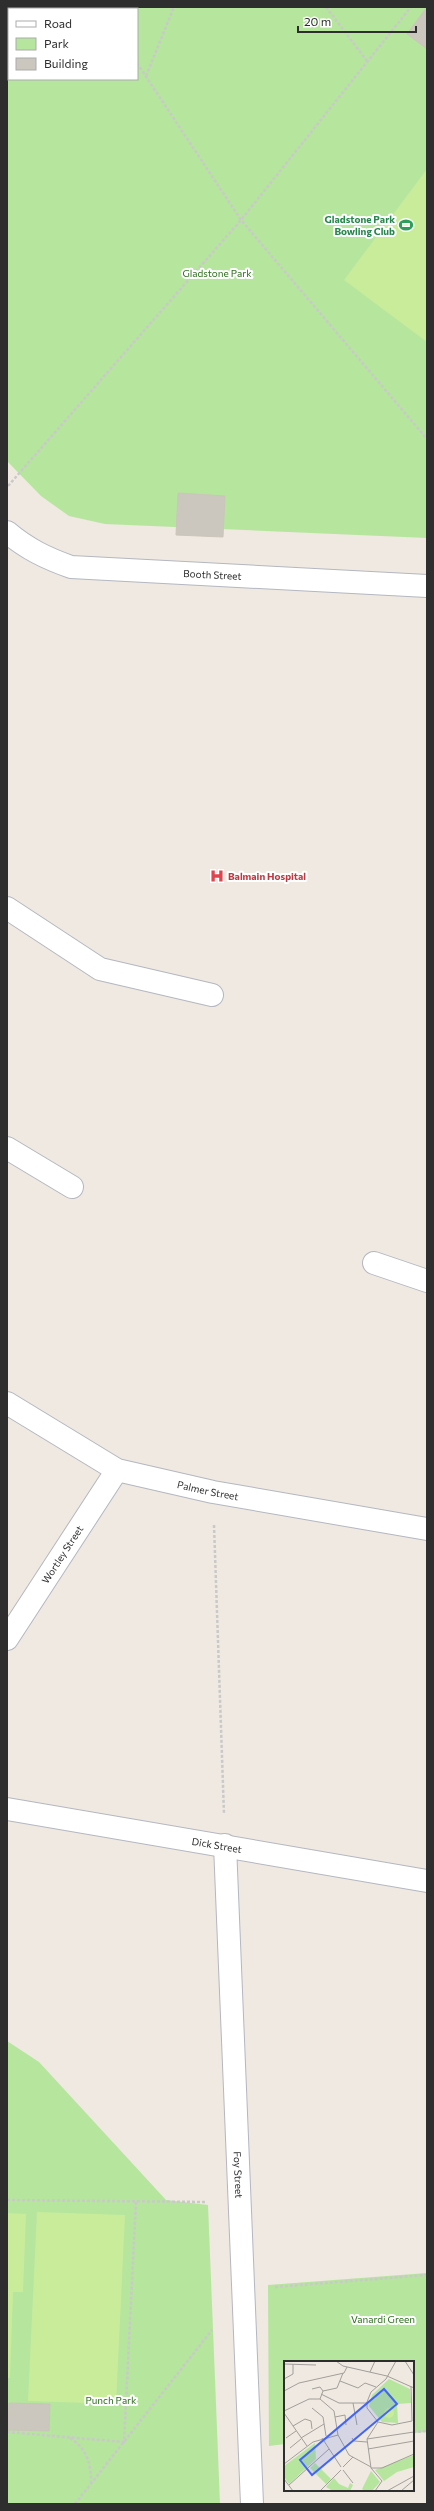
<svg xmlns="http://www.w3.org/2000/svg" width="434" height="2511" viewBox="0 0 434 2511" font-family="Commissioner,sans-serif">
	<rect width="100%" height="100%" fill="#efe9e1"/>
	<g fill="#b6e59e" fill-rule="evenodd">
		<path d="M7,7H427V538L105,524L69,516L41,496L7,461ZM9,9H137V79H9Z"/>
		<polygon points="7,2041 39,2062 166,2200 208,2205 220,2504 7,2504"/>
		<polygon points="427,2273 427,2432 413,2433 413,2362 285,2362 285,2444 269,2446 268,2285"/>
	</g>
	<g fill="#c9ec9a">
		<polygon points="427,169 427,342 344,280"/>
		<polygon points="37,2212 125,2215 116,2404 28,2401"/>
		<polygon points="7,2213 26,2214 23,2292 13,2292 10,2378 7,2378"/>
	</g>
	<g fill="#cbc7bf" stroke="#cbc5ba">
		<polygon points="427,7 427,49 407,34"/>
		<polygon points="178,493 225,496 223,537 176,535"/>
		<polygon points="9,2403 50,2404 49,2431 8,2430"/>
	</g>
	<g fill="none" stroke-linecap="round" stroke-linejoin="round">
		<defs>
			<g id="service">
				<polyline points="7,908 100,969 212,995"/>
				<polyline points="7,1148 72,1187"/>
				<polyline points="374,1263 427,1281"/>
			</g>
			<g id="minor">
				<path id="s1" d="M7,532C27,549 46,558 71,567L427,586"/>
				<path id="s2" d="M7,1403L117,1470L213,1492L427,1529"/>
				<path id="s3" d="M7,1639L117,1470"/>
				<path id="s4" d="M7,1809L427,1881"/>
				<path id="s5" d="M225,1845L252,2504"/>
			</g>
		</defs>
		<use href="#service" stroke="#b4b7c1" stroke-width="24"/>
		<use href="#minor" stroke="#b4b7c1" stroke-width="24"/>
		<g stroke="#c9c9c9" stroke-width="2.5" stroke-dasharray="3 2" stroke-linecap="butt">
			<polyline points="103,7 104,9"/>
			<polyline points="326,7 367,61"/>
			<polyline points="137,63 241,220 427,439"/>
			<polyline points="146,76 174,7"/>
			<polyline points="8,486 241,220 411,7"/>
			<polyline points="214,1525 224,1814"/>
			<polyline points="7,2200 206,2202"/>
			<polyline points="275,2287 427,2275"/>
			<polyline points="7,2432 124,2442 136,2201"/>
			<polyline points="413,2432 427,2431"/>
			<path d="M70,2438C87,2449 91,2463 91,2483"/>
			<polyline points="75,2504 212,2330"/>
		</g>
		<use href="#service" stroke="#fff" stroke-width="22"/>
		<use href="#minor" stroke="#fff" stroke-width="22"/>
	</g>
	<defs>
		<symbol id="stadium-bare" viewBox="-9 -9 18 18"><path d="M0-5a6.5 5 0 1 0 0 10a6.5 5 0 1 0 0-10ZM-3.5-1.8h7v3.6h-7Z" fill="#2e9e5b" stroke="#fff" stroke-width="2.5" paint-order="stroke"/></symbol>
		<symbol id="hospital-bare" viewBox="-9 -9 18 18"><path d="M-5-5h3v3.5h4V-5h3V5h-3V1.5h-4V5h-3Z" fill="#e0444e" stroke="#fff" stroke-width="2.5" paint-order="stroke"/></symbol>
	</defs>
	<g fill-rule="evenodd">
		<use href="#stadium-bare" x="396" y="215" width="20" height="20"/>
		<use href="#hospital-bare" x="207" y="866" width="20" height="20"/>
	</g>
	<g text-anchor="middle" stroke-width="4" stroke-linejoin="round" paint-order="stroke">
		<g font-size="10" font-weight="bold" fill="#27864d" stroke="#fff" text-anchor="end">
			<text x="395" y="223">Gladstone Park<tspan x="395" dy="12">Bowling Club</tspan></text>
		</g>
		<g font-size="10" fill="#2c6e1b" stroke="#fff">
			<text x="217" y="277">Gladstone Park</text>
			<text x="383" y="2323">Vanardi Green</text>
			<text x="111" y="2404">Punch Park</text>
		</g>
		<g font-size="10" fill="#2e2e2e" stroke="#fff">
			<text dy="4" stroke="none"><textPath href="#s1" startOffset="215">Booth Street</textPath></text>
			<text dy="4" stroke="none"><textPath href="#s2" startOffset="222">Palmer Street</textPath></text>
			<text dy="4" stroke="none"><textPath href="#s3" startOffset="101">Wortley Street</textPath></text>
			<text dy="4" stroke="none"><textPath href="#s4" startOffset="213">Dick Street</textPath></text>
			<text dy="4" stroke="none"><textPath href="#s5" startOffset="330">Foy Street</textPath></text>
		</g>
		<g font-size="10" font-weight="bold" fill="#be3a42" stroke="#fff" text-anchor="start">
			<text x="228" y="880">Balmain Hospital</text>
		</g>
	</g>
	<g transform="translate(284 2361)">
		<rect width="130" height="130" fill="#efe9e1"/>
		<path d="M105,18L126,28L127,42L113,43L114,62L98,61L85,45L88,34ZM31,82L32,98L5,123L0,116V105ZM130,94V106L113,111L100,120L91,109ZM31,102L47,118L42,123L26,107ZM87,110L96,121L88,130H81L78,128ZM50,117L55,123L64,127L66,122L69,124L66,130H49L42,126Z" fill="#b6e59e"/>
		<path d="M100 52a5 5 0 1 1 10 0a5 5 0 1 1-10 0Z" fill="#c9ec9a"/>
		<path fill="none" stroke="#a29e99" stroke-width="1" d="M52,0L59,5L103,15L130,27M121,0L130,14M0,3L32,4M86,11L91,0M59,12L53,27L39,30L36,38L50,50L54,74L65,94L87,106M0,18L9,13V3M56,20L74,27L81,22L92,26M28,28L36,26L39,30M0,30L15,22L60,12L63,6M37,33L55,42H83M69,42L73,64M28,47L39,56L42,75M0,50L25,38H36M0,52L23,85M51,56L61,54L62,64M94,61L108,64L128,60L127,25M9,65L21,58L27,60L28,68M2,77L12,70M17,77L40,63M38,77L57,106M68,77L70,80L83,81M83,78L130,71M6,87L17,78M84,88L130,80M0,103L29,81L54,74M59,106L69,96M87,107H98L130,93M59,109L69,122M0,118L9,130M5,124L45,88M36,130L57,109M91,130L98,120L87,107L83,78L94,61L83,47V41L87,31L102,18L112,0M103,130L130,115M117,130L130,119"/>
		<path fill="#4264fb" fill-opacity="0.15" stroke="#4264fb" stroke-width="2" d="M100,28L113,43L28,114L16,99Z"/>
		<rect width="130" height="130" fill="none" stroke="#2e2e2e" stroke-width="2"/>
	</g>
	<rect width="434" height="2511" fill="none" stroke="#2e2e2e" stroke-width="16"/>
	<rect x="8" y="8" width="130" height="72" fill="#ffffff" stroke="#ababab"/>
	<rect x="16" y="21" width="20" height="6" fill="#ffffff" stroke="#ababab"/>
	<text x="44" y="28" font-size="12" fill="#2e2e2e">Road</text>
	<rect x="16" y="38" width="20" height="12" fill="#b6e59e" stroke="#ababab"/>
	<text x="44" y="48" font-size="12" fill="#2e2e2e">Park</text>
	<rect x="16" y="58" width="20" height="12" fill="#cbc7bf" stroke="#ababab"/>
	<text x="44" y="68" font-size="12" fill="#2e2e2e">Building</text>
	<path d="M298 26v6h118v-6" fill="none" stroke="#2e2e2e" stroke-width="2"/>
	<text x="304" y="26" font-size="12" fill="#2e2e2e" stroke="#ffffff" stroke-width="3" paint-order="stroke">20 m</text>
</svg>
